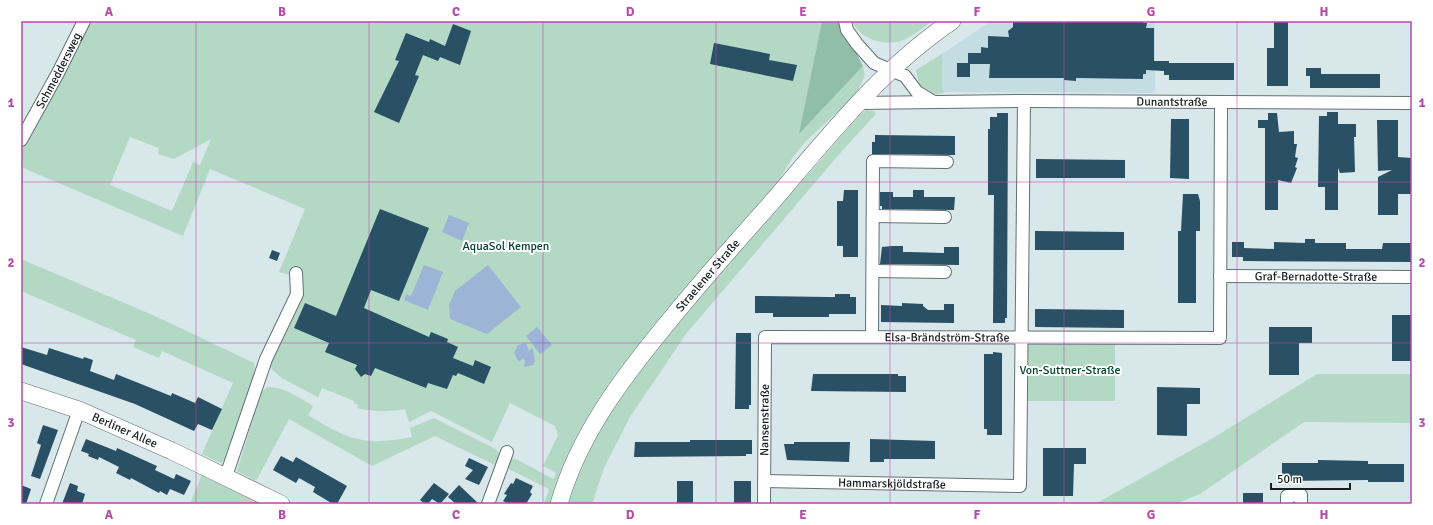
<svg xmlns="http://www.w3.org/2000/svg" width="1433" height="525" viewBox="0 0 1433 525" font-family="Signika,sans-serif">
	<rect width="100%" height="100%" fill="#d8e7ea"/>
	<polygon fill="#c4dde2" points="991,21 1155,21 1155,90 1152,93 945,92 942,89 942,54"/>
	<g fill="#b3d9c5" fill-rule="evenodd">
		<path d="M89,21H822L800,133L863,66L865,75L858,90L845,105L806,141L793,157L780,178L751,215L652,331L552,504H544L549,489L505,467L509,459H516L553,479L556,473L543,466L558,435L555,426L510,403L492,442L431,411L409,422L405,409C388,412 374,412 357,408L358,405L354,403V401L322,388L318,397L283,379L269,367L302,291L291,275L279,272L305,209L210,169L183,236L21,167V148L47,102ZM130,137L159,148L158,154L174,159L211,139L200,165L193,162L172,211L110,185Z"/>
		<path d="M852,21H933C923,27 912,37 901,41C883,46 860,39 852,21Z"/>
		<path d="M942,54V89L945,92C935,97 928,93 920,87L916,70Z"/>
		<polygon points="866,110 874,111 876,114 842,151 686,334 630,417 604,468 592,504 566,504 575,476 622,390 720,270 819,162 858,116"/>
		<polygon points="21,259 155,316 254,363 255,374 227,459 221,463 202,454 233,383 162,351 159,358 133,347 136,340 21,291"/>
		<polygon points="1115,340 1115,401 1025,401 1025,343"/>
		<polygon points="1317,374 1412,374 1412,423 1304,422 1200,494 1175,504 1095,504 1213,438"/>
		<path d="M267,387C283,386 300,398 313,406L308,415C350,441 364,446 412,437L410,428L434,418L496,449L501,457L497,466L435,436L372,466L289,419L256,481L237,471L261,393Z"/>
		<polygon points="202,474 261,504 190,504"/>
	</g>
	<polygon fill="#91bea7" points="822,21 840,21 863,66 799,134"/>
	<g fill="#9db4d7">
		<polygon points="449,215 469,223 462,241 442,232"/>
		<polygon points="424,265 443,272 428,310 404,300 406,294 411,296"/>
		<polygon points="488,265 521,307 487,334 450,319 449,305 455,291"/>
		<polygon points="537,327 552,345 540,354 526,336"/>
		<polygon points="526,343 529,351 532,348 533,349 535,361 533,365 524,367 525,360 522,359 519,362 514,353 518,345"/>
	</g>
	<g fill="#295065">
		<polygon points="1013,21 1144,21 1143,23 1147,23 1146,28 1154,28 1154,61 1169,61 1169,63 1234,63 1234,80 1169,80 1169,75 1164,75 1164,71 1146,70 1146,74 1143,74 1143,79 1076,78 1076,81 1064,80 1064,78 989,78 990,64 970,64 970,77 957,77 957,63 968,63 968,53 981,53 981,47 988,48 988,36 1009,37 1008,31 1013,27"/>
		<polygon points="1274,21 1288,21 1288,86 1267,86 1267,48 1274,48"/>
		<polygon points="453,24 471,31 460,65 440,57 438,61 423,55 415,75 419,76 399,123 374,112 399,61 395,60 406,33 429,42 430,39 445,46"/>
		<polygon points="714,43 770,54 769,60 797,65 793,81 710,64"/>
		<polygon points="1306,68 1321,68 1321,74 1380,74 1380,88 1310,88 1310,76 1306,76"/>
		<polygon points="1327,112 1338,112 1338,124 1356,124 1356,137 1354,137 1355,172 1340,173 1338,168 1338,210 1325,210 1325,187 1318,187 1319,116 1327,116"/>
		<polygon points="997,113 1008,113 1007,318 1005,318 1005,323 993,323 994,195 988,195 988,129 990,129 990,117 997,117"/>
		<polygon points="1268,113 1277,113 1279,132 1294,131 1294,144 1297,144 1295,157 1298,158 1295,167 1297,168 1291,183 1278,180 1278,210 1265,210 1265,128 1258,128 1258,120 1268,120"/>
		<polygon points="1171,119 1189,119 1189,179 1170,178"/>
		<polygon points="1377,120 1398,120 1398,157 1412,158 1412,194 1398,194 1398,215 1378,215 1378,177 1392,170 1378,171"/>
		<polygon points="875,135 955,136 955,155 872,154 872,142 875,142"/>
		<polygon points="1036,159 1125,160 1125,178 1036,178"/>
		<polygon points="844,190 858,190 858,257 843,257 843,246 837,246 837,201 843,201"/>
		<polygon points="913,190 924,190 924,197 955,197 954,210 882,209 882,206 880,206 880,192 893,192 893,197 913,197"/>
		<polygon points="1183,194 1198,194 1200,201 1200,231 1196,231 1196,303 1178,303 1178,231 1181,231"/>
		<polygon points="380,209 429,228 399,301 371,290 364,308 429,337 431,332 448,339 447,342 458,347 453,358 473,366 475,360 491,367 484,384 458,373 456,376 453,375 447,389 428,383 426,388 375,368 371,376 365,374 361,377 355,369 357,365 325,352 329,343 294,328 305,303 336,316"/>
		<polygon points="1035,231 1124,232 1124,250 1035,250"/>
		<polygon points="1305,239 1315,239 1315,243 1346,243 1346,249 1382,249 1383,243 1412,243 1412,262 1243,261 1243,257 1232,257 1232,242 1244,242 1244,248 1274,249 1274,242 1305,243"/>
		<polygon points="892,246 903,246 903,252 910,252 944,253 944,247 959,247 959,265 880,264 882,247"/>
		<polygon points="272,250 280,253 277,261 269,258"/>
		<polygon points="835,294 850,294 850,297 856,297 856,314 829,314 829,317 773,317 773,313 755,313 755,296 828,297 835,297"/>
		<polygon points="902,303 923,304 923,306 928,310 944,310 944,304 954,304 954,323 881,322 881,305 902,306"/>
		<polygon points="1035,309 1124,310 1124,328 1035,327"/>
		<rect x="1392" y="315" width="20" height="46"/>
		<polygon points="1269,327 1312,327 1312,343 1299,343 1299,375 1269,375"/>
		<polygon points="736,333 751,333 751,405 749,405 749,409 735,409"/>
		<polygon points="21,347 47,355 49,348 83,359 84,357 93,360 90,371 114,380 116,374 171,396 172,393 195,403 198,397 222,409 212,430 198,424 194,431 135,404 21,364"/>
		<polygon points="993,352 1002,353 1002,435 987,435 987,429 984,429 984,354 993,354"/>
		<polygon points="813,374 898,374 898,376 906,376 906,392 811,391"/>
		<polygon points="1157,387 1200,388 1200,404 1187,404 1187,436 1157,435"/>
		<polygon points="43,425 58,430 40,479 31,476 41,445 37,443"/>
		<polygon points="86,439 116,451 117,448 157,466 155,470 174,479 176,474 191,481 184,495 170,489 167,495 160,491 159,493 131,478 130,480 116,473 119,467 99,457 98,460 88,456 89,454 81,451"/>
		<polygon points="870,439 935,441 935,459 884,459 884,462 870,462"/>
		<polygon points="690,440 752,440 752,454 746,454 746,456 634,457 635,442 690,442"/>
		<polygon points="794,442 850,442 849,462 787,460 784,444 794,444"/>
		<polygon points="1043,448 1086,448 1086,464 1074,464 1073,496 1043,496"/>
		<polygon points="281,456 293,462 296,457 347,486 337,504 333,504 313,492 315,487 299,478 296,483 273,470"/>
		<polygon points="469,458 488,467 479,485 465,479 473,470 465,466"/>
		<polygon points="1318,460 1368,461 1368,464 1404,464 1404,482 1368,482 1368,480 1282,481 1282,463 1318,463"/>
		<polygon points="516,478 533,486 530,492 532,494 526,504 509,504 503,501 507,495 504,494 511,483 513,484"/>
		<rect x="677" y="481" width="16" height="23"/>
		<rect x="734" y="481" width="17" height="23"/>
		<polygon points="70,483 78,486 77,491 85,494 82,504 62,504"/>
		<polygon points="434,483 449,494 440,504 432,499 428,504 425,504 420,500"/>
		<polygon points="21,485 31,489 26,504 21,504"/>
		<polygon points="459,485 479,504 456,504 448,497"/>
		<rect x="1243" y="493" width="20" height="11"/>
	</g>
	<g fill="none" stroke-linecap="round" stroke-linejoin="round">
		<defs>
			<g id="street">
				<polyline points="845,21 847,30 857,44 874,63 905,76 917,92 932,101"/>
				<path id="s1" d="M858,103L1024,101L1412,103"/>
				<path id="s2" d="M21,140L58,73L84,21"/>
				<polyline points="873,216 945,217"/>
				<polyline points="873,271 945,272"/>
				<path id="s3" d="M1220,276L1412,277"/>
				<polyline points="872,336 873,161 947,162"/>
				<polyline points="226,476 266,359 297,294 296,273"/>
				<path id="s4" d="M764,481L1020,486L1024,101"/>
				<polyline points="46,504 79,410"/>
				<polyline points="488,504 507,452"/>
				<path id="s5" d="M764,504L765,337L1220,338L1221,103"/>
				<polyline points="1287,504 1287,496 1301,495 1301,504"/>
			</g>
			<g id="secondary">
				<path id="s6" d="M21,391L79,410L172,451L281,504"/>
				<path id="s7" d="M559,504C579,434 623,377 669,321C702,281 737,241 772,202C827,138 881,69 952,21"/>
			</g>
		</defs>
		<use href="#street" stroke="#637173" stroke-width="14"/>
		<use href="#secondary" stroke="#637173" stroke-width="18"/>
		<use href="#street" stroke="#fff" stroke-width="12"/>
		<use href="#secondary" stroke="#fff" stroke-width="17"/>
	</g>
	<path fill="none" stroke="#b64aaa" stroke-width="1" stroke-opacity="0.55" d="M196,21V504M369,21V504M543,21V504M716,21V504M890,21V504M1064,21V504M1237,21V504M21,182H1412M21,343H1412"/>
	<g text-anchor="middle" stroke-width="4" stroke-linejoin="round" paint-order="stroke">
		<g font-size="12" fill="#191f20" stroke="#fff">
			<text dy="4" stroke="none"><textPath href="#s2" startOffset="79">Schmeddersweg</textPath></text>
			<text dy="4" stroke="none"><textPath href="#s1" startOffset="314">Dunantstraße</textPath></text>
			<text dy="4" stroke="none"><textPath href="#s7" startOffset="275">Straelener Straße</textPath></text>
			<text dy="4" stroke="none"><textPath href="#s3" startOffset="96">Graf-Bernadotte-Straße</textPath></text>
			<text dy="4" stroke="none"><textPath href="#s5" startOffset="349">Elsa-Brändström-Straße</textPath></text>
			<text dy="4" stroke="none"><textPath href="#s5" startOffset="84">Nansenstraße</textPath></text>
			<text dy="4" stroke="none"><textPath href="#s6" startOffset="111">Berliner Allee</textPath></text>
			<text dy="4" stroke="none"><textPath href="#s4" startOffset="128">Hammarskjöldstraße</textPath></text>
		</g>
		<g font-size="12" fill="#05412b" stroke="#fff">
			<text x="506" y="250">AquaSol Kempen</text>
			<text x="1070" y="374">Von-Suttner-Straße</text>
		</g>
	</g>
	<rect width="1433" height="525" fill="none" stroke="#ffffff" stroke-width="44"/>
	<path d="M1271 483v6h79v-6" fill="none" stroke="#191f20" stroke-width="2"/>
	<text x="1277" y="483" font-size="12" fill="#191f20" stroke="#ffffff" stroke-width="3" paint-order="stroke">50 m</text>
	<rect x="22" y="22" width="1389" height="481" fill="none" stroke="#b64aaa" stroke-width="1.5"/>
	<g font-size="13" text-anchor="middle" font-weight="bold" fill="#b64aaa">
		<text x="109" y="16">A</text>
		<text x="282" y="16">B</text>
		<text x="456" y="16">C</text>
		<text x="630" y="16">D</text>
		<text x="803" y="16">E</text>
		<text x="977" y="16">F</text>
		<text x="1151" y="16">G</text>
		<text x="1324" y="16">H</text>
		<text x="11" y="107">1</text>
		<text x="1422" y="107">1</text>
		<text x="11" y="267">2</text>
		<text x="1422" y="267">2</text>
		<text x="11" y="427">3</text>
		<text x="1422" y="427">3</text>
		<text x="109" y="519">A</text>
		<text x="282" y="519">B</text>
		<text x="456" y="519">C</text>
		<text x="630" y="519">D</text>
		<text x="803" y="519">E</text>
		<text x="977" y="519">F</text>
		<text x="1151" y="519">G</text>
		<text x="1324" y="519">H</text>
	</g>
</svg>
